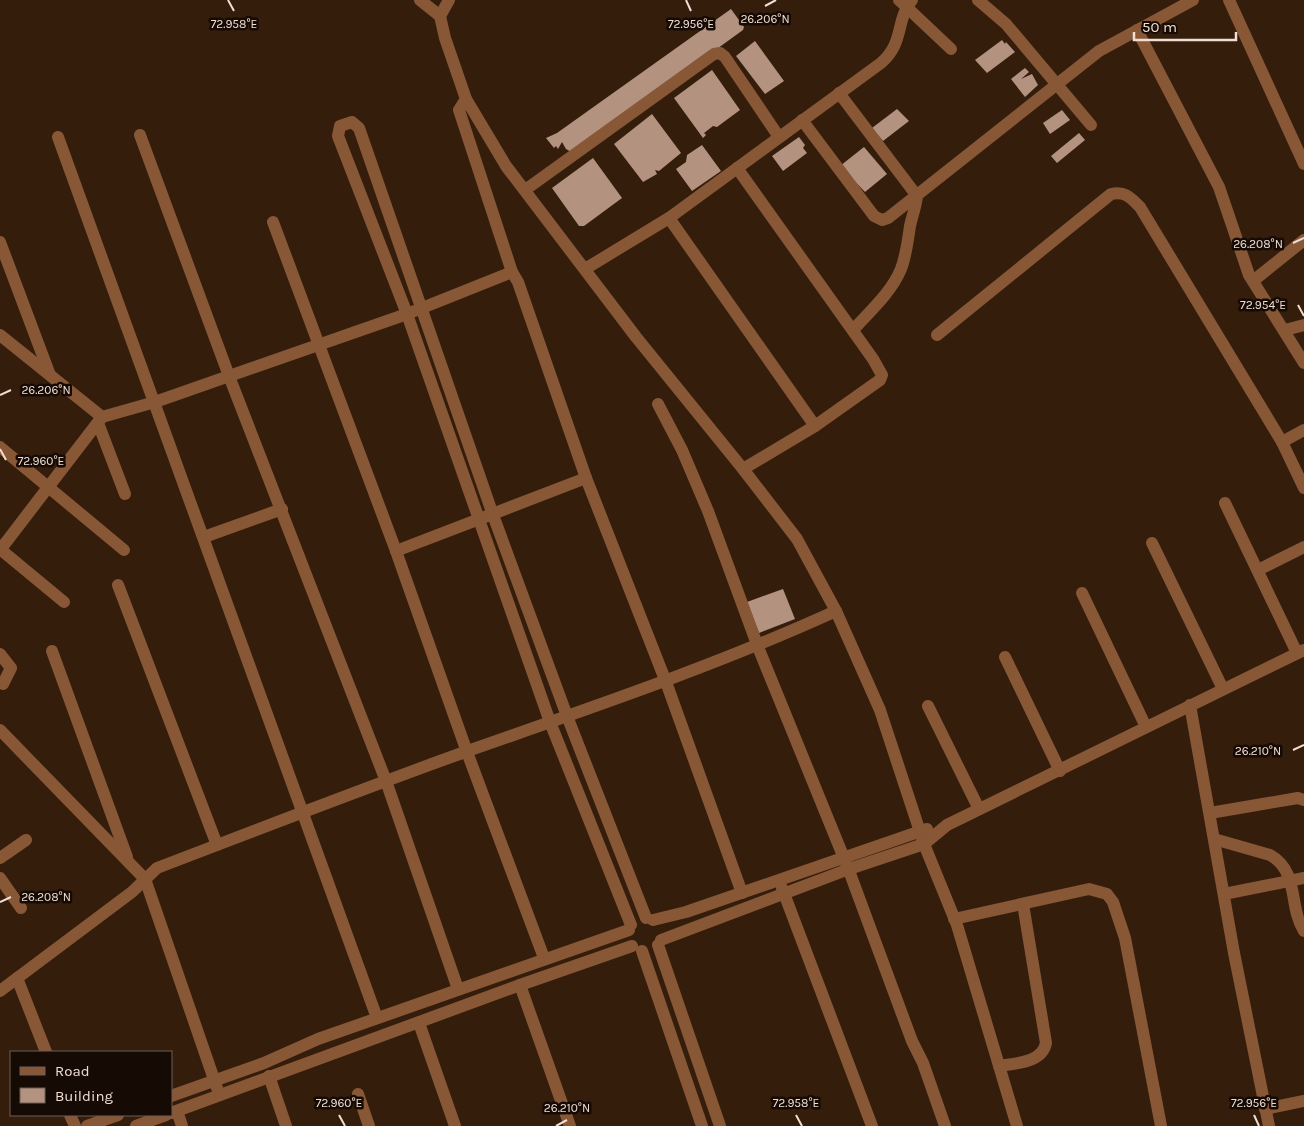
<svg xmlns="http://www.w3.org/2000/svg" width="1304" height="1126" viewBox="0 0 1304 1126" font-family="Karla,sans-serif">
	<rect width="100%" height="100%" fill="#351d0c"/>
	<g fill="#b39380">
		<polygon points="731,9 744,27 743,30 573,153 566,149 562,142 558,149 556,146 554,148 546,138 557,133"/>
		<polygon points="1002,40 1005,44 1006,42 1015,52 987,73 975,60"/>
		<polygon points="755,41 784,81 765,94 736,56"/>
		<polygon points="1025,68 1029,72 1021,79 1032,74 1038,85 1025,97 1011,79"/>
		<polygon points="712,70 740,110 717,127 713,126 704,133 706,135 703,138 674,98"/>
		<polygon points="897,109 909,121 883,141 872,128"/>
		<polygon points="1062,110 1070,120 1050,134 1043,123"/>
		<polygon points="652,114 681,153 659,171 655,170 657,174 643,182 614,144"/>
		<polygon points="1079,133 1085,140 1057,163 1051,156"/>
		<polygon points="799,137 805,145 803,148 807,153 783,171 772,156"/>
		<polygon points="702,145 721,171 692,191 676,169 686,162 687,155"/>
		<polygon points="864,147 887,174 865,192 840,166"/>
		<polygon points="593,158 622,198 584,226 579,226 552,188"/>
		<polygon points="783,589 795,619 759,633 747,602"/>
	</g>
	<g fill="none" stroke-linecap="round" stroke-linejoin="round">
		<g stroke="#885736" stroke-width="12">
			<polyline points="420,0 440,16 445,38 466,99 506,166 636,337 743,469 797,539 836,611 880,710 924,844 957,925 1017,1126"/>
			<polyline points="899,0 951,49"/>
			<polyline points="978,0 1006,24 1091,125"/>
			<polyline points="1229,0 1304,164"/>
			<polyline points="440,16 449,0"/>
			<polyline points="1137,30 1219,187 1249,275 1304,363"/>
			<path d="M839,93L917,196C916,207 912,216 910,226C908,240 906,256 901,269C891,293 870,311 853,330"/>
			<polyline points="466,99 459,110 512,272 518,282 586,478 666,682 742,893"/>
			<polyline points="802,120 874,216 882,220 888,218 1099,51 1193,0"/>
			<polyline points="140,135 229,376 386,781 458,989"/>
			<polyline points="58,137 377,1018"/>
			<polyline points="737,168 873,359 882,375 880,380 815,426 743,469"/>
			<polyline points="525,190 714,54 720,53 725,57 779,137"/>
			<polyline points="669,218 815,426"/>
			<polyline points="273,222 396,551 467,752 544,958"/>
			<polyline points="0,242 50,375"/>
			<path d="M585,269L669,218L881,63C905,42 895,21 912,0"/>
			<polyline points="1253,281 1304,240"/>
			<polyline points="1285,330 1304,325"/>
			<polyline points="0,335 102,417 155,402 407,314 512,272"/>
			<path d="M937,335L1111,194C1125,191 1130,197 1140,207L1282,442L1304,430"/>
			<polyline points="658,404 682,450 708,511 758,647 848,868 912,1041 923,1063 945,1126"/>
			<polyline points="98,423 125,494"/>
			<polyline points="1282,442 1304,488"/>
			<polyline points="0,447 124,550"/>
			<polyline points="1225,503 1297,653"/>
			<polyline points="204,537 282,509"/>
			<polyline points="1152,543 1223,689"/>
			<polyline points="0,549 64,602"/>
			<polyline points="0,550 102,417"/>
			<polyline points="396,551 586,478"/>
			<polyline points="1258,570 1304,547"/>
			<polyline points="118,585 217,845"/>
			<polyline points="1082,593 1146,727"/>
			<polyline points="52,651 127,857"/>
			<polyline points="0,654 11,668 3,684"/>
			<polyline points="1005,657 1060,771"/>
			<polyline points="1190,705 1234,953 1269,1126"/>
			<polyline points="928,706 979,809"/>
			<polyline points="0,730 145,879 217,1088"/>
			<polyline points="1210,813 1298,798 1304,800"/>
			<path d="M1214,839L1270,855C1300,872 1288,906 1304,931"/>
			<polyline points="0,858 26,840"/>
			<polyline points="0,878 21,908"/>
			<polyline points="782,888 872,1126"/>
			<polyline points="1224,894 1304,878"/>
			<polyline points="954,919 1089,889 1107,894 1113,902 1125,938 1161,1126"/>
			<polyline points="653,920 686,912 927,829"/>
			<polyline points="631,925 550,722 407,314 338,136 340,126 352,122 359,128 493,515 567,716 646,918"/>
			<polyline points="661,940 849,869 924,844 947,825 1304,650"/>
			<polyline points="658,945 720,1126"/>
			<polyline points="642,951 702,1126"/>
			<polyline points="17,978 46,1052"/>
			<polyline points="520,985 570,1126"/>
			<path d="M0,991L132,892L157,868C259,829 362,789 465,752C590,708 715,666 836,611"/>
			<polyline points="419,1023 455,1126"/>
			<path d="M999,1066C1016,1063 1042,1063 1046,1043L1023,904"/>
			<polyline points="269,1076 286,1126"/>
			<polyline points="358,1094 369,1126"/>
			<polyline points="171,1096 264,1063 318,1039 629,930"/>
			<polyline points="1265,1109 1304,1101"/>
			<polyline points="177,1111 182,1126"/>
			<polyline points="171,1113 520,985 632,946"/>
			<polyline points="70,1115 75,1126"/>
			<polyline points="87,1126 118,1115"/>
			<polyline points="136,1126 166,1115"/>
		</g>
	</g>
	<path fill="none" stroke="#f0ded4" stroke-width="2" d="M228,0L234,11M686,0L691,11M765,6L776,0M1293,243L1304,238M1298,305L1304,316M0,395L11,390M0,449L6,460M1293,750L1304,745M0,902L11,897M339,1115L345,1126M796,1115L802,1126M1254,1115L1259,1126M556,1126L567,1120"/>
	<g font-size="12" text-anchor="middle" fill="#f0ded4" stroke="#150a04" stroke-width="5" stroke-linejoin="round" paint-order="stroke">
		<text x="765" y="23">26.206°N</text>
		<text x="234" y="28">72.958°E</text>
		<text x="691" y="28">72.956°E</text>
		<text x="1258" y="248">26.208°N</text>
		<text x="1263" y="309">72.954°E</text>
		<text x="46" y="394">26.206°N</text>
		<text x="41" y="465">72.960°E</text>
		<text x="1258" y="755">26.210°N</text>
		<text x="46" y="901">26.208°N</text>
		<text x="339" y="1107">72.960°E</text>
		<text x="796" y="1107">72.958°E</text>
		<text x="1254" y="1107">72.956°E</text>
		<text x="567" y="1112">26.210°N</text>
	</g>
	<rect x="10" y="1051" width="162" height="65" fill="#150a04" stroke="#6d5f57"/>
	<rect x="20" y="1067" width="25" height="8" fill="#885736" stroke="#6d5f57"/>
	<text x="55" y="1076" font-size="15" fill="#f0ded4">Road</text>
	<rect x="20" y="1088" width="25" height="15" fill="#b39380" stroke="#6d5f57"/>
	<text x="55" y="1101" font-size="15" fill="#f0ded4">Building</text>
	<path d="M1134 32v8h102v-8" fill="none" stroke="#f0ded4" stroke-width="2.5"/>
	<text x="1142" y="32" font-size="15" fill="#f0ded4" stroke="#150a04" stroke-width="4" paint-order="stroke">50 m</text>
</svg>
